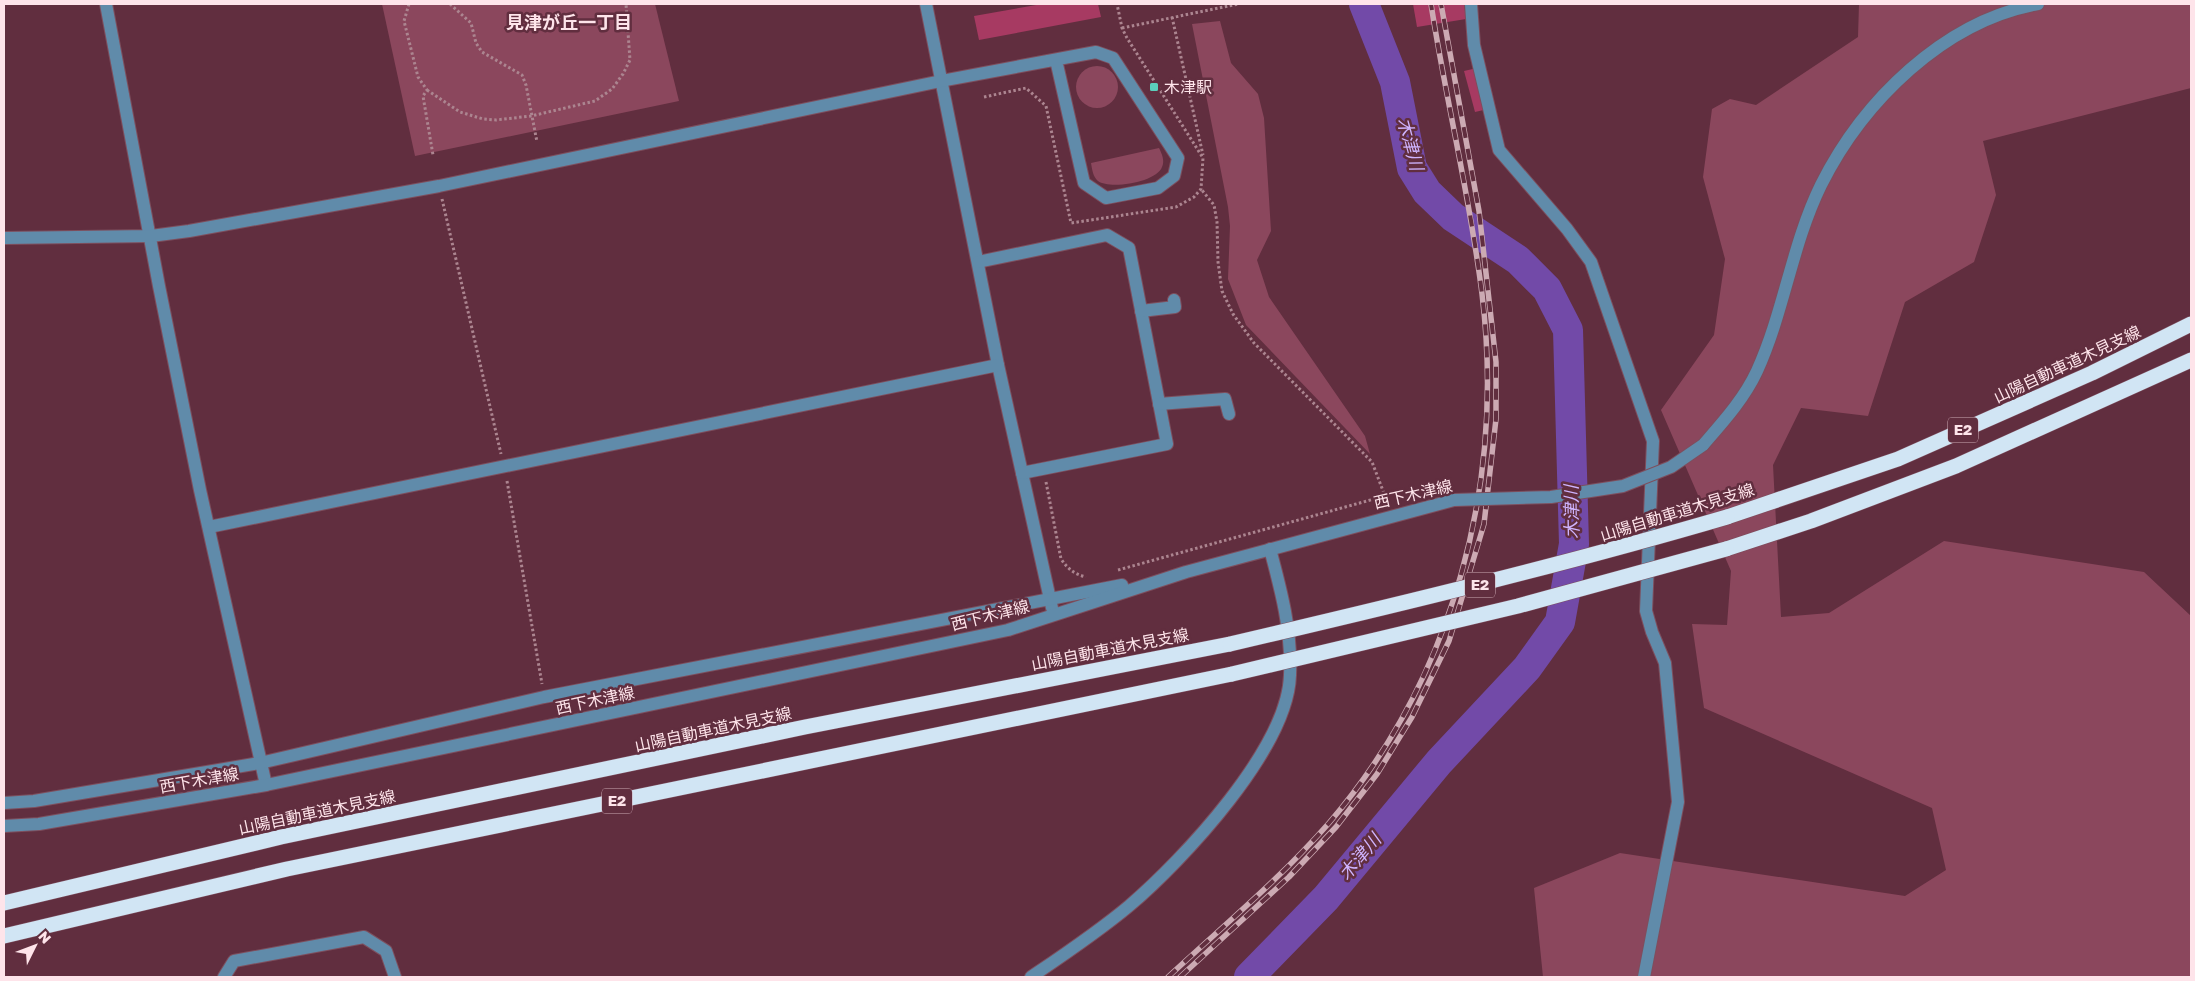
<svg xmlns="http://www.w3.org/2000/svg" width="2195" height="981" viewBox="0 0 2195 981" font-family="'Golos Text','Noto Sans JP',sans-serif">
	<rect width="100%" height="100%" fill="#612e3f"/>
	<g fill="#8b475d">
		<polygon points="382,4 655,4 679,101 415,156"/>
		<polygon points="1859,4 2191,4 2191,88 1983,141 1996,195 1974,262 1905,302 1868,416 1801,408 1773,465 1781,617 1829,613 1944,541 2144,572 2191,616 2191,977 1543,977 1534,888 1620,853 1905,896 1946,870 1932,808 1704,708 1692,624 1727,625 1731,571 1661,410 1714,335 1725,259 1703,177 1712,109 1730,99 1756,105 1858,37"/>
		<polygon points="1220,21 1231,63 1258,94 1264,118 1271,231 1257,260 1269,297 1365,436 1370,454 1246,325 1228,279 1230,226 1228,207 1192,24"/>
		<circle cx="1097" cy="87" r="21"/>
		<path d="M1159,148C1162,154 1165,161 1162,167C1157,182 1110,190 1098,181C1093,177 1092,169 1091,163Z"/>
	</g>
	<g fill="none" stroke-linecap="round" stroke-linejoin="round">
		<polyline stroke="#724aa8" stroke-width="30" points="1249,977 1326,898 1439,762 1527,668 1560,622 1574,544 1568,330 1547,289 1518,260 1453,217 1427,192 1412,168 1395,82 1364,4"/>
	</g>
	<g fill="#a73a62">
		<polygon points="1042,4 1098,4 1101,17 979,40 974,16"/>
		<polygon points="1413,4 1464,4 1466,19 1417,27"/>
		<polygon points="1477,68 1488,109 1475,112 1464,71"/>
	</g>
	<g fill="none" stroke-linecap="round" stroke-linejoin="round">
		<defs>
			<g id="minor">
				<polyline points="106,4 159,286 200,490 266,785"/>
				<polyline points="926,4 998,365 1052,608"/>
				<polyline points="1471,4 1474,45 1499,150 1567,229 1591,262 1653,441 1646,611 1652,632 1665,663 1678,802 1644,977"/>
				<polyline points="4,238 151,236 189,231 439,186 941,81 1096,52 1113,58 1178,158 1174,176 1158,188 1106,198 1084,183 1056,60"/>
				<polyline points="978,262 1107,235 1129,248 1167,444 1022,473"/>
				<polyline points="1141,311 1175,307 1174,300"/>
				<polyline points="1159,404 1225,399 1229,414"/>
				<path d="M1703,445C1723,422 1744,399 1757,371C1784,312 1792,244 1821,185C1863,101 1944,21 2038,4"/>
				<polyline points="209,527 998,365"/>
				<polyline points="4,803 34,801 260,763 544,697 1122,585"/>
				<polyline points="4,826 39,824 266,785 1008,630 1186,572 1454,500"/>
				<polyline points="224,977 234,961 364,937 386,951 395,977"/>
				<path d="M1031,977C1065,954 1098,932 1129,906C1183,860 1288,748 1290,675C1292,631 1281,590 1270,549"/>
			</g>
			<g id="highway">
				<polyline points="1727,517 1898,459 2092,373 2191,324"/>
				<polyline points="1726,549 1811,521 1956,466 2191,360"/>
				<polyline points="4,903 281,837 805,727 1230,644"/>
				<polyline points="4,936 287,869 1232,674"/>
			</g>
		</defs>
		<use href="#minor" stroke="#7d4f5e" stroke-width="14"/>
		<use href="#highway" stroke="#7d4f5e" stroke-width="16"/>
		<g stroke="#ac8590" stroke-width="3" stroke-dasharray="2.5 2.5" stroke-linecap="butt">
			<polyline points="409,4 404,21 418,77 427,90 423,96 433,155"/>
			<polyline points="450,4 471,23 476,43 482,52 522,75 526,85 537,142"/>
			<polyline points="1172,17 1203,155"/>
			<polyline points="1122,28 1238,4"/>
			<polyline points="427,90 460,112 483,119 496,120 531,116 595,101 612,89 623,74 630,60 626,4"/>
			<polyline points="984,97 1026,88 1046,106 1071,223 1176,207 1194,197 1201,189 1203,158 1127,38 1122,28 1117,4"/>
			<polyline points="442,199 501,454"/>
			<polyline points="507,481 542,684"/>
			<path d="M1046,482L1061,559C1068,569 1074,574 1086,577"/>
			<polyline points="1118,570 1385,496 1372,462 1254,343 1233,314 1222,291 1218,262 1217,222 1214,205 1201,189"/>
		</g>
		<use href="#minor" stroke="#608baa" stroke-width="12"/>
		<use href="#highway" stroke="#d1e5f4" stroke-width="15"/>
		<defs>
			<g id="rail">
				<path d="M1168,977C1222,927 1280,879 1329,823C1454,677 1505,483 1482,294C1470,196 1446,101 1431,4"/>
				<polyline points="1180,977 1289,877 1336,827 1377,774 1412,717 1449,641 1484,524 1496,419 1496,362 1479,211 1441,4"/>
			</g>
		</defs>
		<use href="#rail" stroke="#ccaab3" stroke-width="5.5"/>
		<use href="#rail" stroke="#612e3f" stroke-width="4" stroke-dasharray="11" stroke-linecap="butt"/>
		<defs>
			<polyline id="minor-bridge" points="1454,500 1551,497 1623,486 1671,467 1703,445"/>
			<g id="highway-bridge">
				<path d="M1230,644C1397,605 1563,565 1727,517"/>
				<polyline points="1232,674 1518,606 1726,549"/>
			</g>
		</defs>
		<use href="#minor-bridge" stroke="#7d4f5e" stroke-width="14" stroke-linecap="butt"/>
		<use href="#highway-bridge" stroke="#7d4f5e" stroke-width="16" stroke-linecap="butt"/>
		<use href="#minor-bridge" stroke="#608baa" stroke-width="12"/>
		<use href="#highway-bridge" stroke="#d1e5f4" stroke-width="15"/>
	</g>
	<rect fill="#5bcebb" stroke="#612e3f" stroke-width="2" x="1149" y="82" width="10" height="10" rx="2.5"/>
	<g text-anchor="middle" stroke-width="5" stroke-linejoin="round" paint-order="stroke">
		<g fill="#612e3f" stroke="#cfadb7" stroke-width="1">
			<rect x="1948" y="417.5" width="30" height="25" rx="4"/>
			<rect x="1465" y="572.5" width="30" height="25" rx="4"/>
			<rect x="602" y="788.5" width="30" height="25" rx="4"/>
		</g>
		<g font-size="15" font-weight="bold" fill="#fee4ea">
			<text x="1963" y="435">E2</text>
			<text x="1480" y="590">E2</text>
			<text x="617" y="806">E2</text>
		</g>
		<g font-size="16" fill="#fee4ea" stroke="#612e3f" text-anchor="start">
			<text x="1164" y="93">木津駅</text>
		</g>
		<g font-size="16" fill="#fee4ea" stroke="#612e3f">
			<text transform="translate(2067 364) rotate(-25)" y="6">山陽自動車道木見支線</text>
			<text transform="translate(1413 494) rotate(-13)" y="6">西下木津線</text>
			<text transform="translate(1677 512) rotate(-17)" y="6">山陽自動車道木見支線</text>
			<text transform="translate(990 615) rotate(-14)" y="6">西下木津線</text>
			<text transform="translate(1110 649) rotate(-11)" y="6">山陽自動車道木見支線</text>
			<text transform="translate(595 700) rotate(-12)" y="6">西下木津線</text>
			<text transform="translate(713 729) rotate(-12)" y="6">山陽自動車道木見支線</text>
			<text transform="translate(199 780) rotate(-10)" y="6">西下木津線</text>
			<text transform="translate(317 812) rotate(-12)" y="6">山陽自動車道木見支線</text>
		</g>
		<g font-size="18" font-weight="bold" fill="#fee4ea" stroke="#612e3f">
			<text x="569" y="29">見津が丘一丁目</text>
		</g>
		<g font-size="18" font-style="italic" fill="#cfb4ff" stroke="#612e3f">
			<text transform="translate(1410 144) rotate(75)" y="6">木津川</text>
			<text transform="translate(1572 512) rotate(-91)" y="6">木津川</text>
			<text transform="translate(1360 857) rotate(-50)" y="6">木津川</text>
		</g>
	</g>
	<rect width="2195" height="981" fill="none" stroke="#fee4ea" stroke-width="10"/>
	<g transform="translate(35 946) rotate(48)" stroke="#612e3f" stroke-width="4" paint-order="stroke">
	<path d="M0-4L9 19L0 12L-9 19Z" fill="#fee4ea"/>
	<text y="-8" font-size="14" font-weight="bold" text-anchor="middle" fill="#fee4ea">N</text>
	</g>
</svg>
